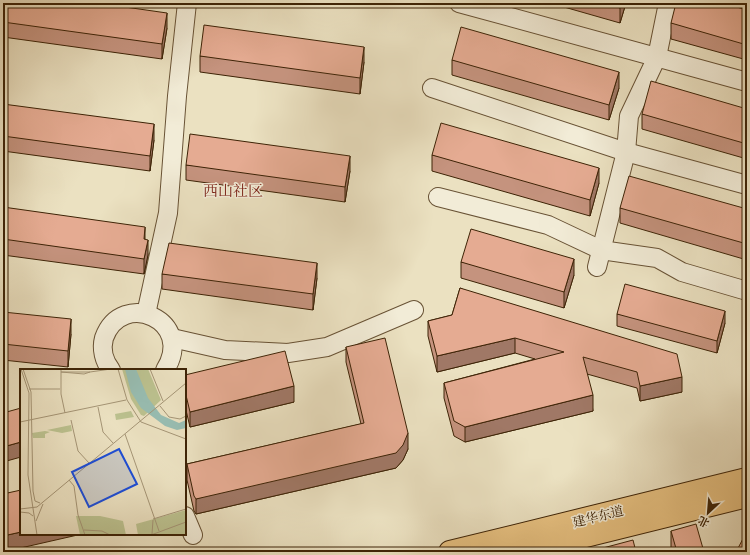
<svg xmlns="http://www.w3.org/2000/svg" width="750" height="555" viewBox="0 0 750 555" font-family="'IM FELL French Canon','Noto Serif SC',serif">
	<rect width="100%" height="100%" fill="#ebe1c1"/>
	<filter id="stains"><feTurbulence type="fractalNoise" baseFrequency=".005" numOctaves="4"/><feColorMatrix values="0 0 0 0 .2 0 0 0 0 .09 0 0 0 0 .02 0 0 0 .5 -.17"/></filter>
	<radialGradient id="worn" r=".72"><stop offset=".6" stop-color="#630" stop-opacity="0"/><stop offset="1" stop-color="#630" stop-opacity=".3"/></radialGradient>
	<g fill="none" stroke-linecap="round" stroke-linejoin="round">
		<defs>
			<g id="minor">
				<polyline points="459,3 747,82"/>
				<polyline points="432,88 626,152 747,185"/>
				<polyline points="438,197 548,225 601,250 657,258 682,272 747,291"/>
				<polyline points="597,267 626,152 629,116 657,57 668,3"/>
				<polyline points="146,314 168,213 177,96 187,3"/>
				<polyline points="172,338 225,350 288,353 327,347 414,310"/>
				<path d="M111,370C104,361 101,349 104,338C122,288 196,321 165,370"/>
				<polyline points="185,516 193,535"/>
			</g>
			<g id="major">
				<polyline points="450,552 747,479"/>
				<polyline points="521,552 747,496"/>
			</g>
		</defs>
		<use href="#minor" stroke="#685235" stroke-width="20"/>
		<use href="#major" stroke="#3d2306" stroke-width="24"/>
		<use href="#minor" stroke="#f2ecd7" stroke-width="18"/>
		<use href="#major" stroke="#e6c080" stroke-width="22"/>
	</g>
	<g fill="#c5937e" stroke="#3d2306">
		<polygon points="550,3 626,3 620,23"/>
		<polygon points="747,10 747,60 671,39 671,23"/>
		<polygon points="3,19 167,28 162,59 3,37"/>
		<polygon points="200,56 364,62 360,94 200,72"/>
		<polygon points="452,60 619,88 609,120 452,75"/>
		<polygon points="3,104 154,140 150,171 3,151"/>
		<polygon points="747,109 747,159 642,129 642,114"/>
		<polygon points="432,155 599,183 590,216 432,171"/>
		<polygon points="186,165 350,171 345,202 186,180"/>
		<polygon points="3,207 145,239 148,255 144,274 3,255"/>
		<polygon points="620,208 747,209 747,260 620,223"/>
		<polygon points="461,262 574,275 564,308 461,278"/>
		<polygon points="162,274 317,278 313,310 162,289"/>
		<polygon points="460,288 682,392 640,401 637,388 587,374 593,411 465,442 454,436 444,398 444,383 535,359 515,353 437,372 428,336 428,321 452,315"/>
		<polygon points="3,312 71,334 68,367 3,360"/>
		<polygon points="617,314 725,323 717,353 617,326"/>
		<polygon points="346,347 408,449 403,460 396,468 196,514 194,511 187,480 187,464 361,424 346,362"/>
		<polygon points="185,375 294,402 190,427 185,406"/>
		<polygon points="671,531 704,552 671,552"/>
	</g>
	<g fill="#a07866" stroke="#3d2306">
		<polygon points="622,3 626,3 620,23 620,8"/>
		<polygon points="167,13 167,28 162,59 162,44"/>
		<polygon points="364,47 364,62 360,94 360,78"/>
		<polygon points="619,72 619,88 609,120 609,105"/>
		<polygon points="154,124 154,140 150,171 150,156"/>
		<polygon points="350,156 350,171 345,202 345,187"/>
		<polygon points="599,168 599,183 590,216 590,200"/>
		<polygon points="145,227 145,242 144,239"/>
		<polygon points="148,240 148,255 144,274 144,259"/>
		<polygon points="574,259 574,275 564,308 564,292"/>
		<polygon points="317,263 317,278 313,310 313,294"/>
		<polygon points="725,311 725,323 717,353 717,341"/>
		<polygon points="71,319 71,334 68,367 68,351"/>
		<polygon points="515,338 515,353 437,372 437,356"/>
		<polygon points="682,377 682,392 640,401 640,386"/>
		<polygon points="294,386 294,402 190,427 190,412"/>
		<polygon points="593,395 593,411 465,442 465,427"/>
		<polygon points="408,433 408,449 403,460 396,468 196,514 196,499"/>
		<polygon points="21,442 21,457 3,462 3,447"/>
		<polygon points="21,532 21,534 82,534 3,552 3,536"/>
	</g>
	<g fill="#e5ab92" stroke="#3d2306">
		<polygon points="5,3 97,3 167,13 162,44 3,22"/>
		<polygon points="604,3 622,3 620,8"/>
		<polygon points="676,3 723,3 747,10 747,45 671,23"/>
		<polygon points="204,25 364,47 360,78 200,56"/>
		<polygon points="461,27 619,72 609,105 452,60"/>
		<polygon points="651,81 747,109 747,144 642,114"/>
		<polygon points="3,104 154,124 150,156 3,136"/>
		<polygon points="441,123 599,168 590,200 432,155"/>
		<polygon points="190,134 350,156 345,187 186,165"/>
		<polygon points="629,176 747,209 747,244 620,208"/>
		<polygon points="3,207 145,227 144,239 148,240 144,259 3,239"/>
		<polygon points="471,229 574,259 564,292 461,262"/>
		<polygon points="169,243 317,263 313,294 162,274"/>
		<polygon points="625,284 725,311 717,341 617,314"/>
		<polygon points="460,288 677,354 682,377 640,386 637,372 583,357 593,395 465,427 454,421 444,383 564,352 515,338 437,356 428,321 452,315"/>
		<polygon points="3,312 71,319 68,351 3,344"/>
		<polygon points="385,338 408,433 403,445 396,453 196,499 194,496 187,464 364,423 346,347"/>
		<polygon points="285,351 294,386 190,412 185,391 185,375"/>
		<polygon points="21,408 21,442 3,447 3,413"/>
		<polygon points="21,490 21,532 3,536 3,494"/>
		<polygon points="696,524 704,552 677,552 671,531"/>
		<polygon points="746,533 747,533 747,552 736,552"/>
		<polygon points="633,540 636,552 588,552"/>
	</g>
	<g text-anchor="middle" stroke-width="3" stroke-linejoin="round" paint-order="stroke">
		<g font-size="13" fill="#3d2306" stroke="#f2ecd7">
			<text transform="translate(598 516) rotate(-14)" y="5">建华东道</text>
		</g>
		<g font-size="15" fill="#7a1f14" stroke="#f2ecd7">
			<text x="233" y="196">西山社区</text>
		</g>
	</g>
	<g transform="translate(20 369)">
		<rect width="166" height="166" fill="#ebe1c1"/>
		<path d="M111,42L114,48L96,51L95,45ZM51,56L52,62L42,64L27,61ZM25,62L30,63L25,65V69H13L12,64Z" fill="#bcc290"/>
		<path d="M102,0H128L141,31L124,47L121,46L111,30ZM166,141V166H118L116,155ZM56,147H80L103,152L106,166H60Z" fill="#bcc290"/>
		<path d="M105,0H116L128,29L141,46L159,54L166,51V59L157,61L145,57L121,39L111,23Z" fill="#98beb3"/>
		<path fill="none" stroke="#a59576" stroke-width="1" d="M1,0L9,24L8,106L17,166M3,0L11,23L13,122L15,132L20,134M41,0V25L45,44M98,0L107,31L121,53M130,0L143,32M41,3H70L64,5ZM70,3L91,0M9,20H40M140,37L149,48L160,50L166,47M78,38L83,63L93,74M51,51L58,82L69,94M0,53L106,31M121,53L166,70M105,65L139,162M49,111L54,117L58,146L65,166M0,140L17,138L166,14M0,143L9,144L13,147M133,150L166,140M16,152L23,135M64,161L82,162L90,166M132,165L133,151M131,166L166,153"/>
		<path fill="#1d4ed8" fill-opacity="0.15" stroke="#1d4ed8" stroke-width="2" d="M99,80L117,115L69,138L52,103Z"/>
		<rect width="166" height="166" fill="none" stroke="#3d2306" stroke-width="2"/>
	</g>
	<rect width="750" height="555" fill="none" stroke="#ebe1c1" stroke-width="16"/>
	<rect x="4" y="4" width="742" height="547" fill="none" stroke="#3d2306" stroke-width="2"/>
	<rect x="8" y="8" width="734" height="539" fill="none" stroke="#3d2306"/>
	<g transform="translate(708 513) rotate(206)" stroke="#f2ecd7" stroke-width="3" paint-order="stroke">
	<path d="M0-3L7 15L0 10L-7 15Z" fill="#3d2306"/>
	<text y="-6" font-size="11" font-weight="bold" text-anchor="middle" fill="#3d2306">北</text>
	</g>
	<rect width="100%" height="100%" filter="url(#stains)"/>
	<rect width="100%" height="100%" fill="url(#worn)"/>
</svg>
